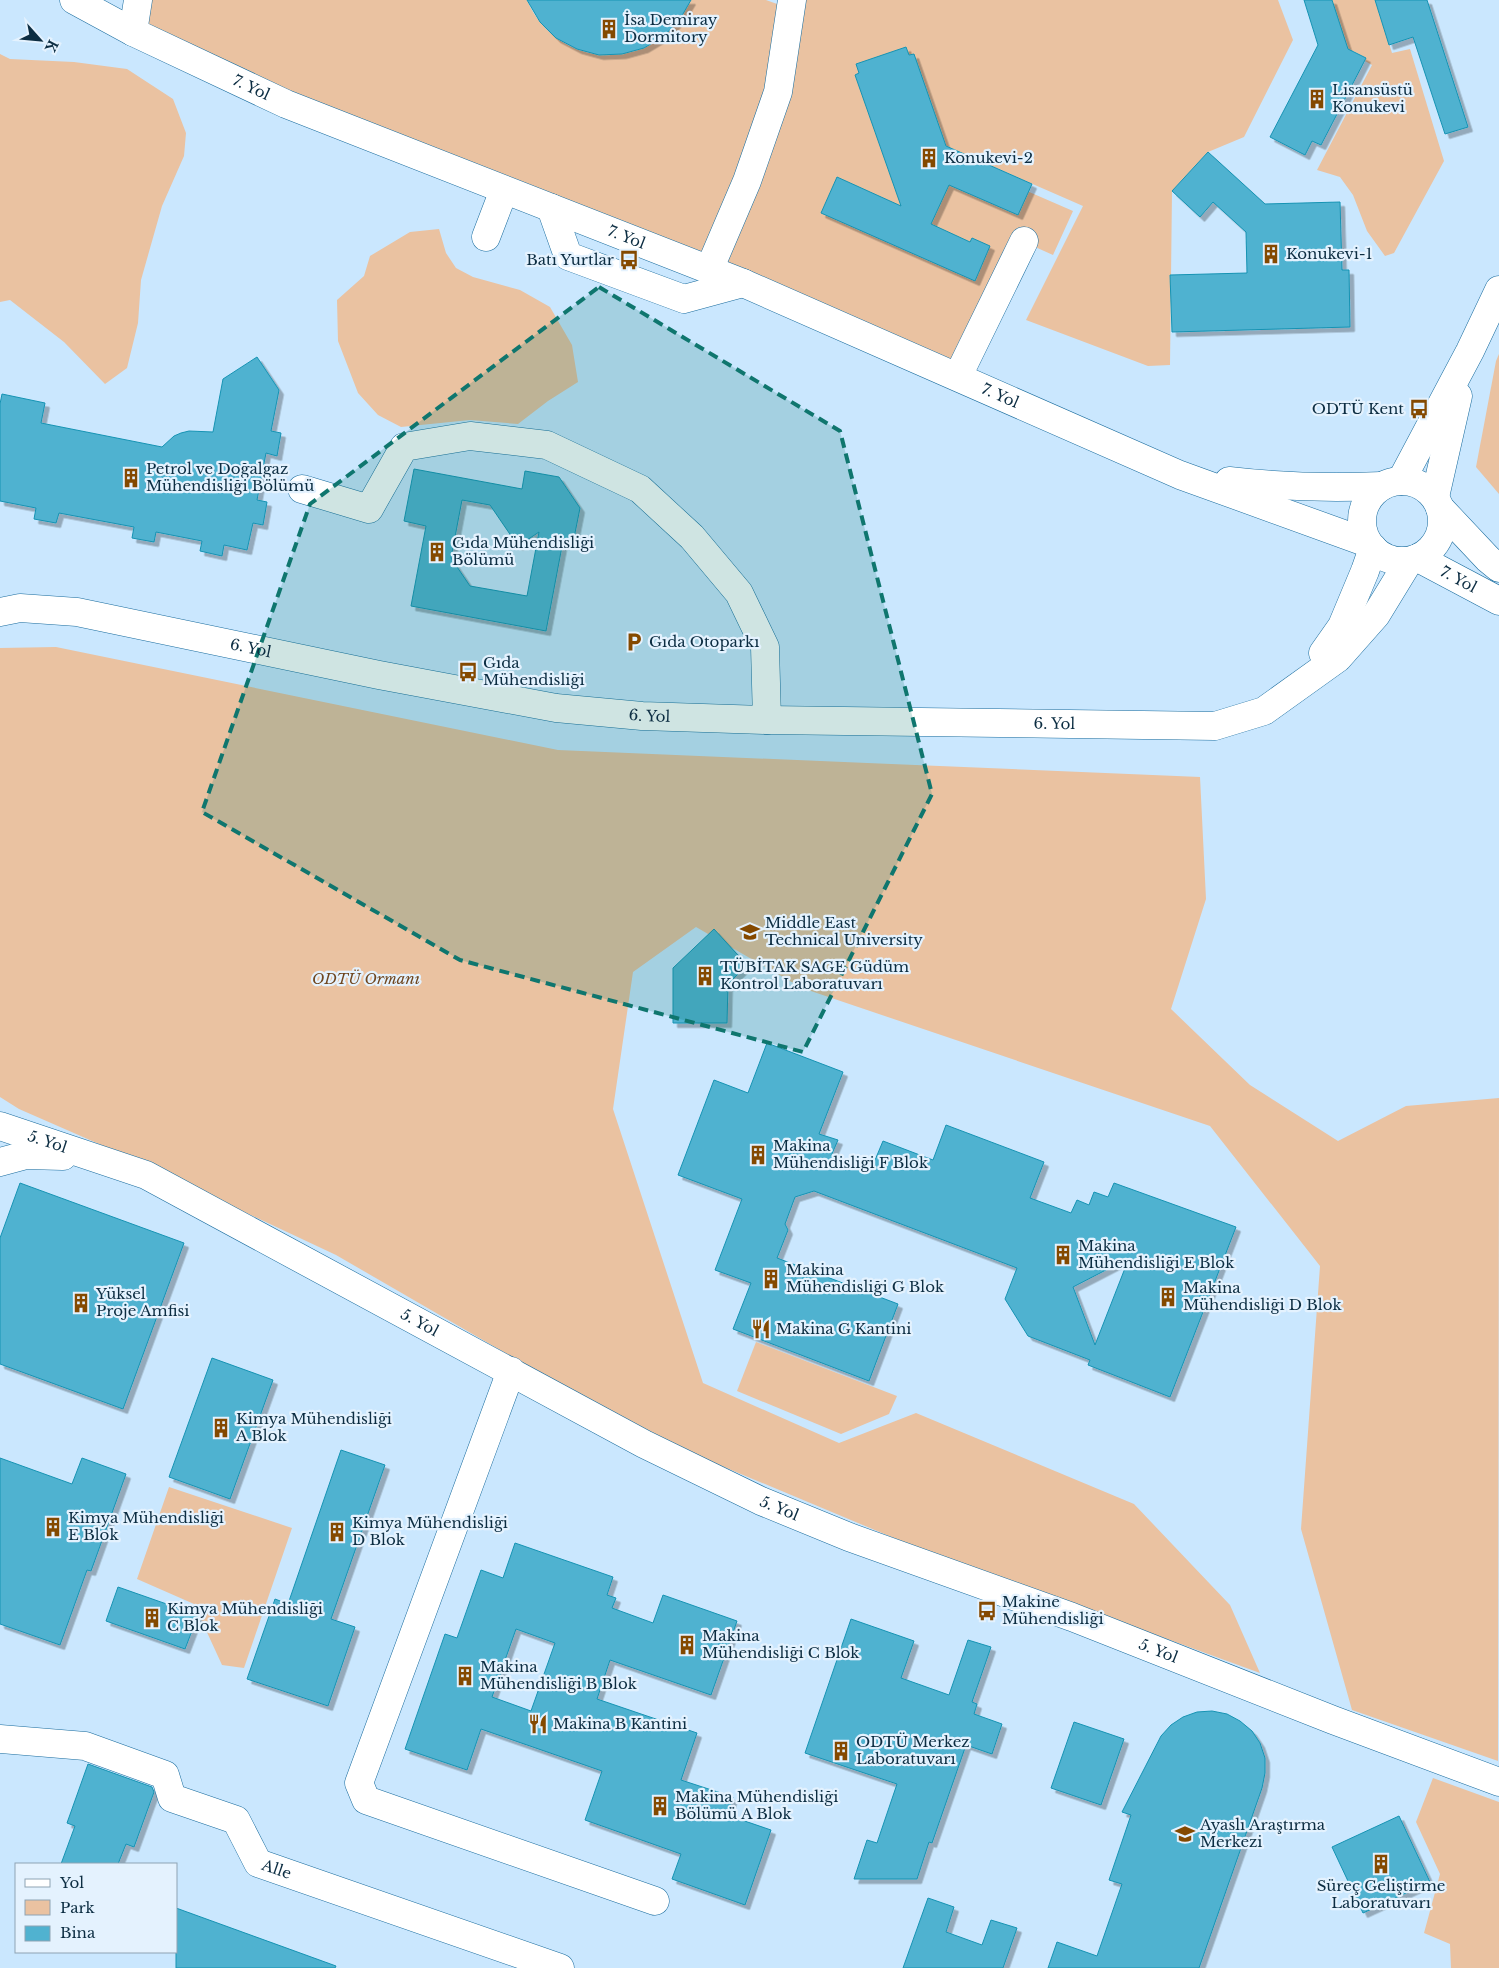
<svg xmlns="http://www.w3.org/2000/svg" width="1499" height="1968" viewBox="0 0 1499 1968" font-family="'Libre Baskerville',serif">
	<defs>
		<filter id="shadow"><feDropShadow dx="4.5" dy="4.5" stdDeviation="0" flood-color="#0004"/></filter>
	</defs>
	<rect width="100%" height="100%" fill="#cae7fe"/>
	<g fill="#eac2a1">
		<path d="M138,0H527C550,55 615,71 663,37C676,27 683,13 691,0H766L791,9L792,0H1278L1293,40L1244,137L1208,152L1172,191L1170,365L1148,366L1026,320L1083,206L946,146L916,61L939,153L1073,211L1053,255L1024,242L958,376L133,32Z"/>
		<polygon points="1332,0 1375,0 1392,53 1410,49 1444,161 1394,253 1385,256 1367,231 1353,195 1340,177 1317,170 1372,65 1365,61 1366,58 1353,51 1344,50"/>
		<polygon points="0,54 10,59 74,62 127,69 173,99 186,133 184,156 162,206 141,280 138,323 127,368 105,384 64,342 10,300 0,302"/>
		<polygon points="439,229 446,253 456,268 473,277 520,290 550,307 572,345 578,382 548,401 518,424 470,420 401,427 378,415 358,393 338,341 337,300 364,276 370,256 410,232"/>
		<polygon points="1499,354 1499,494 1476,467 1496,361"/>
		<polygon points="56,647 558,750 1200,777 1206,899 1171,1009 1250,1085 1338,1141 1406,1106 1499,1098 1498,1761 1352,1710 1301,1529 1320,1266 1210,1126 802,988 696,927 633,972 613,1109 703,1383 839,1443 916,1413 1134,1504 1230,1605 1260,1673 913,1546 674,1446 507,1354 336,1255 99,1144 19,1109 0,1097 0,648"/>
		<polygon points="756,1342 897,1396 889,1414 841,1434 737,1391"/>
		<polygon points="169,1487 292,1528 244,1668 222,1665 194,1604 137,1579"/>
		<polygon points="1433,1778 1499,1802 1499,1968 1451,1968 1450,1944 1424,1933 1440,1874 1416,1822"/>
	</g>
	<g fill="#50b2d0" stroke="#1593b3" fill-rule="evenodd" filter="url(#shadow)">
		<polygon points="527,0 691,0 680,19 664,36 644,48 622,54 599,55 577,49 556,38 540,22"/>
		<polygon points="1304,0 1332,0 1348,49 1366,58 1321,145 1312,141 1305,155 1270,137 1318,45"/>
		<polygon points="1375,0 1427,0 1468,127 1445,134 1413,37 1389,45"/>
		<polygon points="906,47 909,55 914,54 946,146 1032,184 1018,215 949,185 931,224 970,242 972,238 990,246 975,281 821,213 837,177 901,206 855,75 859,73 856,64"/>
		<polygon points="1208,152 1265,204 1340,202 1342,270 1349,270 1350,327 1172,332 1170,275 1247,273 1246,232 1213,202 1200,217 1172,191"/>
		<polygon points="257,357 279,390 271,431 281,433 277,456 266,453 257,500 267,502 263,525 253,523 247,550 224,545 222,556 200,551 202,541 156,532 154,542 132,538 134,527 59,513 56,523 34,519 36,508 0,501 0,404 2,394 45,403 41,423 162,447 174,436 181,433 189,431 213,432 223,379"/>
		<path d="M414,469L522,489L525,471L559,477L580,508L573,543L563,541L546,631L411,606L426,526L404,521ZM462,500L490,505L518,546L539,532L527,596L470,586L451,558Z"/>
		<polygon points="714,929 747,965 728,984 727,1023 673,1023 673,968"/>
		<path d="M767,1043L843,1072L819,1134L838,1140L831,1156L870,1172L883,1141L933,1160L946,1125L1044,1162L1030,1198L1071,1213L1077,1200L1089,1205L1094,1192L1108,1197L1114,1183L1236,1227L1170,1397L1088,1365L1090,1360L1028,1336L1005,1299L1017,1268L814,1191L795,1197L785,1224L788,1230L777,1258L898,1304L869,1381L733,1329L751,1283L715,1270L742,1199L678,1175L714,1080L748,1093ZM1129,1258L1095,1345L1073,1287Z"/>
		<polygon points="20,1183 184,1243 123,1409 0,1364 0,1238"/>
		<polygon points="212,1358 273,1380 230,1499 169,1477"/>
		<polygon points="341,1450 385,1465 331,1619 355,1627 328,1706 247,1679 275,1599 288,1604"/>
		<polygon points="0,1458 72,1484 82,1458 126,1474 91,1571 87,1570 60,1645 0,1624"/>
		<path d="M515,1543L613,1577L607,1595L616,1598L612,1608L653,1623L663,1595L737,1621L711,1695L610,1660L597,1699L697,1733L681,1780L733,1797L727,1815L771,1830L745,1905L672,1879L681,1854L585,1820L602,1771L481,1729L467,1770L405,1749L445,1634L457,1638L481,1570L503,1578ZM516,1629L555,1643L531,1711L492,1697Z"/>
		<polygon points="118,1587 198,1615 185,1649 106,1621"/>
		<polygon points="851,1619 914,1641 901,1678 949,1695 968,1640 991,1647 972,1702 977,1704 974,1714 1002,1724 992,1754 966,1745 932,1843 929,1842 917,1879 854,1879 867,1840 877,1843 897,1784 805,1753"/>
		<polygon points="1212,1711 1227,1714 1240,1721 1252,1731 1260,1743 1265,1758 1265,1773 1262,1788 1199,1968 1048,1968 1057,1942 1097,1956 1122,1884 1109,1880 1131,1815 1122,1812 1161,1736 1171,1725 1183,1717 1197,1712"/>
		<polygon points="1074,1722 1124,1739 1101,1805 1051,1788"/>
		<polygon points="88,1764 152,1787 154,1792 134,1847 126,1844 118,1864 61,1864 75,1826 67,1823"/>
		<polygon points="1399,1816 1430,1882 1363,1913 1332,1847"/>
		<polygon points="928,1898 954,1907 946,1932 982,1945 991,1920 1017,1928 1003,1968 903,1968"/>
		<polygon points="176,1908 336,1966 335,1968 176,1968"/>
	</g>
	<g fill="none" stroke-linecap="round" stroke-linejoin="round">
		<defs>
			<g id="minor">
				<path id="s1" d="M74,0L133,32L286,104L743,283L1180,475L1368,543"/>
				<polyline points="133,32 138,0"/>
				<polyline points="551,208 568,256 684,299 743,283"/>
				<polyline points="486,237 504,190"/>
				<polyline points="709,270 747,181 778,92 792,0"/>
				<polyline points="958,376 1024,241"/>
				<circle cx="1402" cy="521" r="40"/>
				<path d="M1229,481C1280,487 1331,488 1382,486"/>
				<polyline points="1401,481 1470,351 1499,290"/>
				<polyline points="302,489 369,509 404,447 470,436 547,445 640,489 692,537 739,593 765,647 767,720"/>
				<polyline points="1435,497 1458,396"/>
				<polyline points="1440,508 1488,559 1499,568"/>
				<path id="s2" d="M1418,558L1499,601"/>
				<path id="s3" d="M0,612L20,608L77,612L379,675L556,708L642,716L767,720L1215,726L1264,711L1338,658L1376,615L1409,561"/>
				<polyline points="1323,653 1342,626 1365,571 1373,548"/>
				<path id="s4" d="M0,1126L146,1175L644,1444L761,1501L849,1537L1072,1617L1333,1720L1499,1782"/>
				<polyline points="0,1162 26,1155 63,1156"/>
				<polyline points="511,1371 359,1783 366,1800 655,1901"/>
				<path id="s5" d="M0,1739L85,1746L165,1775L172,1798L236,1820L258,1863L560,1968"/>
			</g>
		</defs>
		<use href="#minor" stroke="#196c9e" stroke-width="29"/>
		<use href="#minor" stroke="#fff" stroke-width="28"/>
	</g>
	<path fill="#0f766e" fill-opacity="0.2" stroke="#0f766e" stroke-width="4" stroke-dasharray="10 6" stroke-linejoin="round" d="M599,287L840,431L932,794L803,1052L460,960L202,812L310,504Z"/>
	<defs>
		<symbol id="building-bare" viewBox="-9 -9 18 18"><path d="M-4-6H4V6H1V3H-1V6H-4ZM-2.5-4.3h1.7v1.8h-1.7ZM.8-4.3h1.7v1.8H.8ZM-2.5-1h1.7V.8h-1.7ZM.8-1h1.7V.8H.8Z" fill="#844900" stroke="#e4f2fe" stroke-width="2.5" paint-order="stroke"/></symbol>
		<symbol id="bus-bare" viewBox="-9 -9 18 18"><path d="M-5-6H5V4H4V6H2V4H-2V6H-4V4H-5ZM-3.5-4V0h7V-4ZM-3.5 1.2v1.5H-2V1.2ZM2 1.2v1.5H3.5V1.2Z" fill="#844900" stroke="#e4f2fe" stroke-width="2.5" paint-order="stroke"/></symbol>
		<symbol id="parking-bare" viewBox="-9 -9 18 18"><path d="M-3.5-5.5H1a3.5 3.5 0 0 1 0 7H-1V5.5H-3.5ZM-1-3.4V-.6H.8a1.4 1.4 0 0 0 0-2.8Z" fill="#844900" stroke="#e4f2fe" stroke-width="2.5" paint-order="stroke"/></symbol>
		<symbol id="university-bare" viewBox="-9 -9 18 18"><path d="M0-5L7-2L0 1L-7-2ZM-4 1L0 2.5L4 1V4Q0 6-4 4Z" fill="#844900" stroke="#e4f2fe" stroke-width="2.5" paint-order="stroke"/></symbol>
		<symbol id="restaurant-bare" viewBox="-9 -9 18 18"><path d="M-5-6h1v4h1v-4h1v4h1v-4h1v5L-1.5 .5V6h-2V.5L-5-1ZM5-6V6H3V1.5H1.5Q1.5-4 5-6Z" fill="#844900" stroke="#e4f2fe" stroke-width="2.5" paint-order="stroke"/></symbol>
	</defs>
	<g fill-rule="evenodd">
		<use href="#building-bare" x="595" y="15" width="28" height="28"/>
		<use href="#building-bare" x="1303" y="85" width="28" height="28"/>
		<use href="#building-bare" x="915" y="144" width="28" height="28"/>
		<use href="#building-bare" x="1257" y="240" width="28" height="28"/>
		<use href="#bus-bare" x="615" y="246" width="28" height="28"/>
		<use href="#bus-bare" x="1405" y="395" width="28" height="28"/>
		<use href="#building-bare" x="117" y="464" width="28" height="28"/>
		<use href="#building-bare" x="423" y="538" width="28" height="28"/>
		<use href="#parking-bare" x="620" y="628" width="28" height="28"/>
		<use href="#bus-bare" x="454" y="658" width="28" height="28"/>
		<use href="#university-bare" x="736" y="918" width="28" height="28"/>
		<use href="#building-bare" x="691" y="962" width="28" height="28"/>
		<use href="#building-bare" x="744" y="1141" width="28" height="28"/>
		<use href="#building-bare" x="1049" y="1241" width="28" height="28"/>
		<use href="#building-bare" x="757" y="1265" width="28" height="28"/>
		<use href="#building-bare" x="1154" y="1283" width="28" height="28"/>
		<use href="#building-bare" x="67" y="1289" width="28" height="28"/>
		<use href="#restaurant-bare" x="747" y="1315" width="28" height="28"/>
		<use href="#building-bare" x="207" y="1414" width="28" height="28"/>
		<use href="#building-bare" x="39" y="1513" width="28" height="28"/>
		<use href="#building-bare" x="323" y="1518" width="28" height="28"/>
		<use href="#bus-bare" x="973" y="1597" width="28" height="28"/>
		<use href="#building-bare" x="138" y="1604" width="28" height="28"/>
		<use href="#building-bare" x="673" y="1631" width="28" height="28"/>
		<use href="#building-bare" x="451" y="1662" width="28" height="28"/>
		<use href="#restaurant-bare" x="524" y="1710" width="28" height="28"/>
		<use href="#building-bare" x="827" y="1737" width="28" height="28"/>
		<use href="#building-bare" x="646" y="1792" width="28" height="28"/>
		<use href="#university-bare" x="1171" y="1820" width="28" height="28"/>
		<use href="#building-bare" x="1367" y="1850" width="28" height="28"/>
	</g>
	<g text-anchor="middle" stroke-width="4.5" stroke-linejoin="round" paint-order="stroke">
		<g font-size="15" fill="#0c2d42" stroke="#e4f2fe" text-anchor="start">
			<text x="624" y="25">İsa Demiray<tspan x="624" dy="17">Dormitory</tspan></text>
			<text x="1332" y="95">Lisansüstü<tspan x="1332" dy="17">Konukevi</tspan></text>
			<text x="944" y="163">Konukevi-2</text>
			<text x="1286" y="259">Konukevi-1</text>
			<text x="614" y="265" text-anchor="end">Batı Yurtlar</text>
			<text x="1404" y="414" text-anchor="end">ODTÜ Kent</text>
			<text x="146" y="474">Petrol ve Doğalgaz<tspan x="146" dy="17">Mühendisliği Bölümü</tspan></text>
			<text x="452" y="548">Gıda Mühendisliği<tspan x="452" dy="17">Bölümü</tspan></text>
			<text x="649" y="647">Gıda Otoparkı</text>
			<text x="483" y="668">Gıda<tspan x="483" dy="17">Mühendisliği</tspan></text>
			<text x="765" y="928">Middle East<tspan x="765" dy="17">Technical University</tspan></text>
			<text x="720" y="972">TÜBİTAK SAGE Güdüm<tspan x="720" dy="17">Kontrol Laboratuvarı</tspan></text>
			<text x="773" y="1151">Makina<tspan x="773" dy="17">Mühendisliği F Blok</tspan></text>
			<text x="1078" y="1251">Makina<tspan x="1078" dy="17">Mühendisliği E Blok</tspan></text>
			<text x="786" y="1275">Makina<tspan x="786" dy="17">Mühendisliği G Blok</tspan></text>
			<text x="1183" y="1293">Makina<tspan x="1183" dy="17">Mühendisliği D Blok</tspan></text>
			<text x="96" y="1299">Yüksel<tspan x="96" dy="17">Proje Amfisi</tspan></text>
			<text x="776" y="1334">Makina G Kantini</text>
			<text x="236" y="1424">Kimya Mühendisliği<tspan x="236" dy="17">A Blok</tspan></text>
			<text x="68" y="1523">Kimya Mühendisliği<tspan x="68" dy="17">E Blok</tspan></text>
			<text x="352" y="1528">Kimya Mühendisliği<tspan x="352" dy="17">D Blok</tspan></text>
			<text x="1002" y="1607">Makine<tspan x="1002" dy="17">Mühendisliği</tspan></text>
			<text x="167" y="1614">Kimya Mühendisliği<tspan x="167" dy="17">C Blok</tspan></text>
			<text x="702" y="1641">Makina<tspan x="702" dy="17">Mühendisliği C Blok</tspan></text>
			<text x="480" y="1672">Makina<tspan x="480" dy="17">Mühendisliği B Blok</tspan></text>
			<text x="553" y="1729">Makina B Kantini</text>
			<text x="856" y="1747">ODTÜ Merkez<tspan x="856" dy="17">Laboratuvarı</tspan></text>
			<text x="675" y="1802">Makina Mühendisliği<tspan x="675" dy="17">Bölümü A Blok</tspan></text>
			<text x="1200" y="1830">Ayaslı Araştırma<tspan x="1200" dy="17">Merkezi</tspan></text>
			<text x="1381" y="1891" text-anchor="middle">Süreç Geliştirme<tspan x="1381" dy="17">Laboratuvarı</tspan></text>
		</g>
		<g font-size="15" fill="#0c2d42" stroke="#e4f2fe">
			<text dy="5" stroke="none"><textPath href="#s1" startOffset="198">7. Yol</textPath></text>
			<text dy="5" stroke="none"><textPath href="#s1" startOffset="602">7. Yol</textPath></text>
			<text dy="5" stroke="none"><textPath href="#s1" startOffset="1008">7. Yol</textPath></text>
			<text dy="5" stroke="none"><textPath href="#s2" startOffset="46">7. Yol</textPath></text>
			<text dy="5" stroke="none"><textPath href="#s3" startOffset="255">6. Yol</textPath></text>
			<text dy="5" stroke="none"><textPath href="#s3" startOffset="660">6. Yol</textPath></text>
			<text dy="5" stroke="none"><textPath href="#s3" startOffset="1065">6. Yol</textPath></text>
			<text dy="5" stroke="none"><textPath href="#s4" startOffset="50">5. Yol</textPath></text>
			<text dy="5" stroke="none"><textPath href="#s4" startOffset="465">5. Yol</textPath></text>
			<text dy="5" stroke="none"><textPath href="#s4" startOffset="870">5. Yol</textPath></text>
			<text dy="5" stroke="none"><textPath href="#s4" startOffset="1275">5. Yol</textPath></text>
			<text dy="5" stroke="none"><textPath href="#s5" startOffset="330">Alle</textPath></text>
		</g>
		<g font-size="15" font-style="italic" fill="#6f461f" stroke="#e4f2fe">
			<text x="366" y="984">ODTÜ Ormanı</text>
		</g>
	</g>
	<rect x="15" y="1863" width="162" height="90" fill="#e4f2fe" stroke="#8ea3b3"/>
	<rect x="25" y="1879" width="25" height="8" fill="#ffffff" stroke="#8ea3b3"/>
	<text x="60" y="1888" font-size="15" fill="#0c2d42">Yol</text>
	<rect x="25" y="1900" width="25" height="15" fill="#eac2a1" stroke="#8ea3b3"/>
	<text x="60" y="1913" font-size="15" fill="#0c2d42">Park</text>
	<rect x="25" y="1926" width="25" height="15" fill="#50b2d0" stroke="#8ea3b3"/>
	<text x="60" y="1938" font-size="15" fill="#0c2d42">Bina</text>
	<g transform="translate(40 40) rotate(117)" stroke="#e4f2fe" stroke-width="4" paint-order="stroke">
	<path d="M0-4L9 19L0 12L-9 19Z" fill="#0c2d42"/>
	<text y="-8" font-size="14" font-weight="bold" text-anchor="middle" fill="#0c2d42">K</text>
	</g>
</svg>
